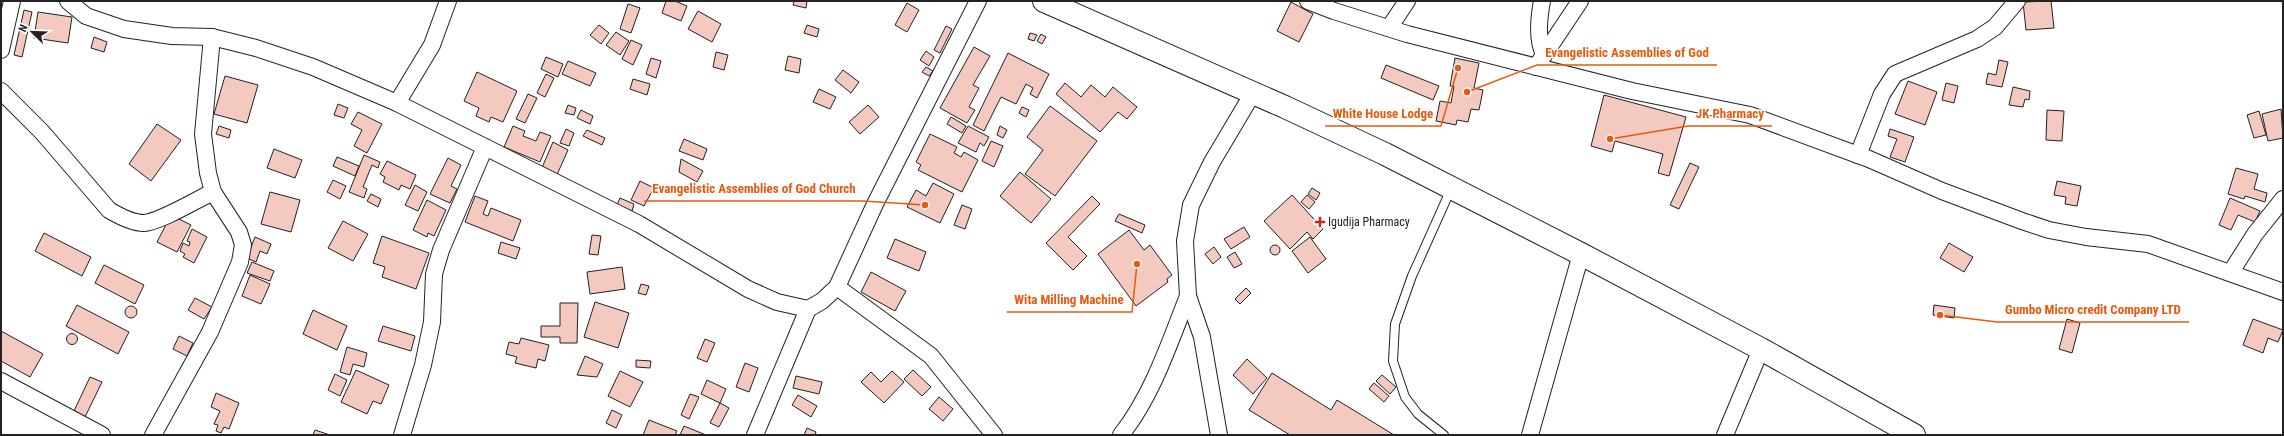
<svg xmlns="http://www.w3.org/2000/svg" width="2284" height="436" viewBox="0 0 2284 436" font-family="'Roboto Condensed',sans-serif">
	<rect width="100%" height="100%" fill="#fff"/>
	<g fill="#f3c9c0" stroke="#222">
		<polygon points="666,1 675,1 687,6 681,21 662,13"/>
		<polygon points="794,1 807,1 806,8 793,5"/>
		<polygon points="2051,1 2054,28 2026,30 2023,2"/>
		<polygon points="1291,2 1313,14 1299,42 1277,31"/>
		<polygon points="907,3 919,10 907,32 895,25"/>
		<polygon points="628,4 640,8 631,33 620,29"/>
		<polygon points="24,10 32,12 22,57 14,55"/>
		<polygon points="698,11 721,24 712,42 688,29"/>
		<polygon points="38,12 72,17 68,43 34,38"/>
		<polygon points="599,25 609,33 601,44 590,35"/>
		<polygon points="807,25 819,29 817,37 804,33"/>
		<polygon points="946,26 952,29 940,53 934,50"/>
		<polygon points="616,32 629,41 620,55 606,45"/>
		<polygon points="1030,33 1037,35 1034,41 1028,39"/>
		<polygon points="1041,34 1046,37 1042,44 1037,41"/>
		<polygon points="94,37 107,42 104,52 91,48"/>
		<polygon points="631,40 642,45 633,65 622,59"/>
		<polygon points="974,47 990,56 973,85 979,88 969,107 975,110 967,123 940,108"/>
		<polygon points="926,51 934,57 929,66 920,60"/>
		<polygon points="716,52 728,55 724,70 713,67"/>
		<polygon points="1008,53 1049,74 1037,98 1030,94 1033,88 1026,84 1016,104 1001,97 984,131 973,125"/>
		<polygon points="788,56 801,59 799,73 785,70"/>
		<polygon points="546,57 563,64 558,77 541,69"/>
		<polygon points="651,58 661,61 656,78 646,74"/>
		<polygon points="1455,58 1479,63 1474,88 1483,90 1479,110 1471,109 1468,122 1457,120 1456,125 1436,121 1440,101 1451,103 1454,86 1450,86"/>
		<polygon points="1999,60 2008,62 2002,87 1986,84 1988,73 1996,75"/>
		<polygon points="568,61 596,73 590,86 562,74"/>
		<polygon points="1386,65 1439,86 1433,100 1381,78"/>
		<polygon points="926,67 933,71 929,76 922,72"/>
		<polygon points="843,70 859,82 851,93 835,80"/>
		<polygon points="477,72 517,91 503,122 491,117 489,122 476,116 479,108 464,101"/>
		<polygon points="546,74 554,78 545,97 537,93"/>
		<polygon points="225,76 258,85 247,123 214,114"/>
		<polygon points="633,79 650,84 647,95 630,89"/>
		<polygon points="1908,81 1937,92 1925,125 1895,114"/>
		<polygon points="1065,83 1081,97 1091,85 1105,97 1113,87 1137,107 1127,119 1118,112 1100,132 1056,94"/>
		<polygon points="1946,83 1958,86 1954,103 1942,100"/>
		<polygon points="2013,87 2030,91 2029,100 2025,99 2023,107 2009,105"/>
		<polygon points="819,89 836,97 830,109 813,102"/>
		<polygon points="528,94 537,98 525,123 516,119"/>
		<polygon points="1604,95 1686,117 1669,176 1658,173 1663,154 1615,141 1612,152 1591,146"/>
		<polygon points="338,104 348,108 344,118 334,115"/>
		<polygon points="568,105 576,108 574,115 565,113"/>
		<polygon points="868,105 879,117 860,134 849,122"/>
		<polygon points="1050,106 1097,141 1055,196 1025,174 1043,150 1027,137"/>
		<polygon points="1022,107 1029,110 1026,117 1019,113"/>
		<polygon points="2281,109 2283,138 2268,141 2262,114"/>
		<polygon points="581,110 593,116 590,124 577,118"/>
		<polygon points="2047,110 2064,111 2062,141 2046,140"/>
		<polygon points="2259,111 2266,135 2254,138 2247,115"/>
		<polygon points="358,112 382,124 367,153 354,146 362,130 351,124"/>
		<polygon points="951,117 966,126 962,133 947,124"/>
		<polygon points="157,124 181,140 151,181 129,164"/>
		<polygon points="219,126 231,130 229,138 216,134"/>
		<polygon points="513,126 525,131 523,136 536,141 540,132 551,136 540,162 504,147"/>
		<polygon points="968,126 989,137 984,146 980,143 976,152 958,143"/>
		<polygon points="1000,126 1007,130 1003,138 997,135"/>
		<polygon points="566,129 574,133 569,146 560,143"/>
		<polygon points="1890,129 1914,137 1905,162 1890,157 1897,139 1888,136"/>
		<polygon points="587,130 605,138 602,145 583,136"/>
		<polygon points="930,134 957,147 954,153 961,157 964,152 978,160 962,192 918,170 921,165 916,162"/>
		<polygon points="684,139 707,149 703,160 679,151"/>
		<polygon points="991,141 1003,146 994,167 982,161"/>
		<polygon points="553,142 568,150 556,177 541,170"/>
		<polygon points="274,149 302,160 295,178 267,168"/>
		<polygon points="364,155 380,162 378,168 372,165 363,187 367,189 364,198 349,192"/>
		<polygon points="337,157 359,166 355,176 333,166"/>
		<polygon points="448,158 461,165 451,186 457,189 450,203 430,194"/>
		<polygon points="681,159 703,171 697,182 679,172"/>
		<polygon points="387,161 416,175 410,189 401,185 399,190 383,182 385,177 380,174"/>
		<polygon points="1690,163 1699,167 1679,209 1670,205"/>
		<polygon points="2236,168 2258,174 2254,189 2267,193 2265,202 2245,196 2244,199 2228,194"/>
		<polygon points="1020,172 1051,199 1031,223 1000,196"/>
		<polygon points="333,180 346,186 340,199 327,192"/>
		<polygon points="640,181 654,188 644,206 631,200"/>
		<polygon points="2057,181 2081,186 2077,206 2065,204 2066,197 2054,195"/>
		<polygon points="933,183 954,194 940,223 907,207 916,190 926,196"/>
		<polygon points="415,185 427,192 418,211 405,205"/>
		<polygon points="1312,188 1320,193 1316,200 1308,194"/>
		<polygon points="270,192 300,200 291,232 261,224"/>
		<polygon points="371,194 381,199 378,207 367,201"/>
		<polygon points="1292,195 1323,229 1313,239 1307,232 1290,249 1264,221"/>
		<polygon points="1307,195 1315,202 1309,209 1301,202"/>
		<polygon points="475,196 488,201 483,214 488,216 491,208 521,220 513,241 465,222"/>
		<polygon points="1092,196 1100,204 1068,237 1087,256 1073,270 1046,243"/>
		<polygon points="620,198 634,204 632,211 617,205"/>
		<polygon points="2230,198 2260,211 2255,222 2238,215 2231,230 2219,225"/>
		<polygon points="427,200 446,210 434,236 428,233 427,237 413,230"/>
		<polygon points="962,205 972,209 965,229 954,225"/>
		<polygon points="1119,214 1145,225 1142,233 1115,221"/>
		<polygon points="171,215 191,225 177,252 157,242"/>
		<polygon points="343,221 368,234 353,261 328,248"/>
		<polygon points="1244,227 1250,237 1231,249 1224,239"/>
		<polygon points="192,229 207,237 194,263 183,257 185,254 180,251 183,243 189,246 190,242 187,241"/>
		<polygon points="1129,230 1144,250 1150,245 1172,275 1167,279 1168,282 1136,306 1098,254"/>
		<polygon points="44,233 91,257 82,276 35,251"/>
		<polygon points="592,235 601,236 598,255 589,254"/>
		<polygon points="382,236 429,253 416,289 382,277 385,267 373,263"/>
		<polygon points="255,237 271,244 267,254 260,251 256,262 247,258"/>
		<polygon points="1310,237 1326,259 1308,273 1292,251"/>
		<polygon points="895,239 926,252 919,271 887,258"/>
		<polygon points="501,242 520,248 516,259 498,253"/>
		<polygon points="1949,243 1973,257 1964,272 1940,258"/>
		<circle cx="1275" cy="250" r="5"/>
		<polygon points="1214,247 1221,257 1213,264 1205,254"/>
		<polygon points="1235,252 1242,264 1234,268 1227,257"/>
		<polygon points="252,262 274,271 270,281 247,273"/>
		<polygon points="104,265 144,285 135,304 95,283"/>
		<polygon points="622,267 625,289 590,294 587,272"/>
		<polygon points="871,272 906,291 895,311 861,292"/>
		<polygon points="250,275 270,284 261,304 242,296"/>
		<polygon points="641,284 649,286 646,295 638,293"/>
		<polygon points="1246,288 1251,293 1240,304 1235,299"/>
		<polygon points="195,298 212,307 204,319 188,310"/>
		<polygon points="595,302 629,313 618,348 584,337"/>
		<polygon points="560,303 578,303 577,343 560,343 560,337 541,337 541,326 560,326"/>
		<polygon points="77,305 129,332 118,354 66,326"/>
		<polygon points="1934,305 1955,308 1954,318 1933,315"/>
		<circle cx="131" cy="312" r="6"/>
		<polygon points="313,310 347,326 337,350 303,334"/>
		<polygon points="2067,319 2080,323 2072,353 2059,349"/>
		<polygon points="2253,319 2283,330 2278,342 2268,338 2263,353 2243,345"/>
		<polygon points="383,326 415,336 411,351 378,341"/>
		<polygon points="1,331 43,354 30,377 1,361"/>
		<circle cx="72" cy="339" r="5.5"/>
		<polygon points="179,336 193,343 187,356 173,349"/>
		<polygon points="521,338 549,345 545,361 538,359 536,368 515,363 517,357 506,354 509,342 519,344"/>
		<polygon points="705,339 715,343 707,362 697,358"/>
		<polygon points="347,347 367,353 364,367 353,364 350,375 340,372"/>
		<polygon points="585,356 603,364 597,377 577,375"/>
		<polygon points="1247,359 1267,378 1253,394 1233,375"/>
		<polygon points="636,360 651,361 650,368 636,367"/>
		<polygon points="745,363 758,368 749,392 736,387"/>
		<polygon points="356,370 389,385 381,404 373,401 367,414 341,402"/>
		<polygon points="913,370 931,387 922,396 904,379"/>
		<polygon points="620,371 643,382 630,407 608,396"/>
		<polygon points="892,371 904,382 884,403 861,382 871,372 881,382"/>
		<polygon points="1272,373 1331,410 1337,400 1394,435 1290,435 1249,410"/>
		<polygon points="335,374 347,380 340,396 328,390"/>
		<polygon points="1382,375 1396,387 1390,394 1376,381"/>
		<polygon points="796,376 822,382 819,394 793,388"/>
		<polygon points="90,377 102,382 85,417 74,411"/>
		<polygon points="707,380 726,389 720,403 701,394"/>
		<polygon points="1374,383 1389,396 1384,402 1369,389"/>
		<polygon points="216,393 239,403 229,429 224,427 221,433 216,431 218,425 214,424 220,411 211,407"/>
		<polygon points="690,394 699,397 689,419 681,415"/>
		<polygon points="798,395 817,406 811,417 792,405"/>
		<polygon points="939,397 953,409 943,421 929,409"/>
		<polygon points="720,403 729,408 719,427 710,423"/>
		<polygon points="612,410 622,415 616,428 606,423"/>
		<polygon points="649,420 677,431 675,435 643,435"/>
		<polygon points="684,426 706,435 680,435"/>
		<polygon points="807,428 816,432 815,435 804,435"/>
		<polygon points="315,430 330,435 313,435"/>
	</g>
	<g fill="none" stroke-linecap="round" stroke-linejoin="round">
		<defs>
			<polyline id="service" points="1444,435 1418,414 1405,397 1393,361 1395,324 1412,276 1451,189"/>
			<g id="minor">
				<polyline points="68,1 86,16 124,29 172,36 212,37 256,48 313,67 397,103 639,224 748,289 777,302 808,309 822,301 837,287 875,204 978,1"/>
				<polyline points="1308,1 1334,11 1407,34 1632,91 1750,115 1869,159 1942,191 2022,221 2049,230 2086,237 2148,244 2283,292"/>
				<path d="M1542,1C1539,17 1536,39 1544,54"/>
				<polyline points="1389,28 1407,1"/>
				<polyline points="1,50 12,1"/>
				<polyline points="1536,67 1580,1"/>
				<path d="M1,91L42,132L109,210C119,216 132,223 144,223C160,222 198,199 213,192"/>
				<polyline points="397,103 432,45 448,1"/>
				<polyline points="1858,155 1882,94 1895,74 1977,39 1995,27 2017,1"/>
				<polyline points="2231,272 2255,234 2283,199"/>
				<polyline points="837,287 931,356 994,435"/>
				<polyline points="1,381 102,435"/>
				<polyline points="153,435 210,332 240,262 243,245 239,232 213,192 208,173 203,134 212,37"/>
				<polyline points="402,435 423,365 432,322 434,274 441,250 485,147"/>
				<polyline points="755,435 808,309"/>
				<path d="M1121,435C1153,394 1169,344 1188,296"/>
				<polyline points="1219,435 1202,337 1188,296 1185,241 1191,205 1212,162 1253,93"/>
				<polyline points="1530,435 1581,254"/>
				<polyline points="1725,435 1761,349"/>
			</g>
			<polyline id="primary" points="1044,1 1285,107 1385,154 1581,254 1761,349 1914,435"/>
		</defs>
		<use href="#service" stroke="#222" stroke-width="10"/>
		<use href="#minor" stroke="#222" stroke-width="18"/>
		<use href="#primary" stroke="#222" stroke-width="24"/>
		<use href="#service" stroke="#fff" stroke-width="8"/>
		<use href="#minor" stroke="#fff" stroke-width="16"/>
		<use href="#primary" stroke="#fff" stroke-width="22"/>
	</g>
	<path fill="#c62828" stroke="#fff" stroke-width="1.5" d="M1318 216h4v4h4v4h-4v4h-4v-4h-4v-4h4z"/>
	<g text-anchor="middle" stroke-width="3" stroke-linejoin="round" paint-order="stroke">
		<g font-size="12" fill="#222" stroke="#fff" text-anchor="start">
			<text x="1328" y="226">Igudija Pharmacy</text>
		</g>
	</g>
	<path fill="none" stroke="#e8590c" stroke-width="1.5" d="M1467 92L1537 65H1717M1458 68L1441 126H1325M1610 139L1688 126H1772M925 205L863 201H644M1137 264L1132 312H1007M1940 315L1997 322H2189"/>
	<g fill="#e8590c" stroke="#fff" stroke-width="1.5">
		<circle cx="1467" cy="92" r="4"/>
		<circle cx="1458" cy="68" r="4"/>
		<circle cx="1610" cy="139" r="4"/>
		<circle cx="925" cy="205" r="4"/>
		<circle cx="1137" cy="264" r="4"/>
		<circle cx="1940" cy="315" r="4"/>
	</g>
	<g font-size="13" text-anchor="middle" font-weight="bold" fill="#e8590c" stroke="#fff" stroke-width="3" stroke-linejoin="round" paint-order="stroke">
		<text x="1627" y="57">Evangelistic Assemblies of God</text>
		<text x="1383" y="118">White House Lodge</text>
		<text x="1730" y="118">JK Pharmacy</text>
		<text x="754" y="193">Evangelistic Assemblies of God Church</text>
		<text x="1069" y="304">Wita Milling Machine</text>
		<text x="2093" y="314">Gumbo Micro credit Company LTD</text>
	</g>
	<rect width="2284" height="436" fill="none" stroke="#222222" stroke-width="4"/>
	<g transform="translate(32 32) rotate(293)" stroke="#ffffff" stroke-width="3" paint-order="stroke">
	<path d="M0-3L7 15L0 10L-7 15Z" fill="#222222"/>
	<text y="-6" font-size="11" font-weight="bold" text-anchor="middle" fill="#222222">N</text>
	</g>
</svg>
